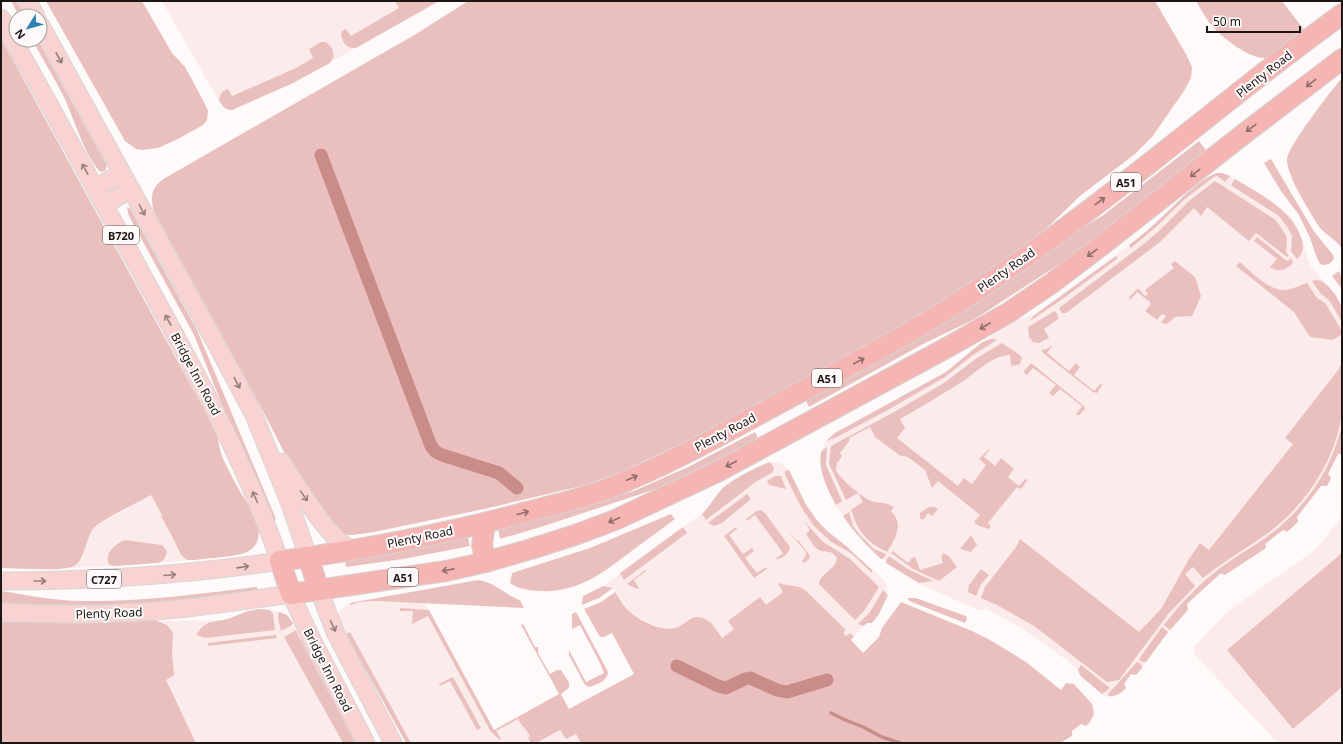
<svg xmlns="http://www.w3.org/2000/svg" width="1343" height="744" viewBox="0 0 1343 744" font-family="'Noto Sans',sans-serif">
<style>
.built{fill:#fbebea}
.green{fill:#eac0be}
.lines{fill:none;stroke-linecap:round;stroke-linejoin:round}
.stream{stroke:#ca8c89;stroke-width:3.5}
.canal{stroke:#ca8c89;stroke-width:13}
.major-casing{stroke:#d6d5d5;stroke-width:19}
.highway-casing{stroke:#d6d5d5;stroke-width:22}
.major{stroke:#f9d3d1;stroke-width:17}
.highway{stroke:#f5b5b2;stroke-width:20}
.oneway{stroke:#967e7c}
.oneway2{stroke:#936d6b}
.labels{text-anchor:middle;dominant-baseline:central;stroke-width:4;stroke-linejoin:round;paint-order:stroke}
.shield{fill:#fefafa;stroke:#605a5a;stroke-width:1}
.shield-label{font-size:11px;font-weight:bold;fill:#1c1615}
.street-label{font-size:12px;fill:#1c1615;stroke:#fefafa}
</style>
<rect width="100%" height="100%" fill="#fefafa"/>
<g class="built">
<path d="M162,1H439L304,77L232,110H227L223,107L219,101Z"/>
<path d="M1217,173L1227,174L1235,179L1280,208L1290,216L1300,233L1310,265L1317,274L1330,288L1342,308V454H1338L1328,474L1331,478L1327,486H1321L1297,517L1298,522L1287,532L1283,530L1265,544L1266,548L1225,575L1221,573L1194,597L1187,604L1188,610L1163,637L1143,667L1136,675L1131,674L1124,684L1126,688L1119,694L1109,697L1102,694L1081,676L1078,670L1068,661L1022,628L986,609L979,610L921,585L897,570L877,554L852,529L835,504L824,479L821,467V451L826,441L835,433L946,372L981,343L1018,319L1033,316L1143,235L1188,193L1209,177Z"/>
<path d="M772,462L780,463L789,470L806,505L821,525L881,577L887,585V597L879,614L874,621L866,624L848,642L705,652L669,629L660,628L634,616L627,609L613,588L603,586L704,512L724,487L763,465Z"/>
<path d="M151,495L187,559L191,560L116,566L67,568L73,567L89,530Z"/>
<path d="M1342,517V743H1278L1194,654V647L1225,614L1238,604L1287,570L1316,549Z"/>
<path d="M418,591L494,730L557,696L582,743H406L346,634L340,620L339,612L342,608L352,602Z"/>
<path d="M259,609L279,612L290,618L356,743H196L162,673L170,628L161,621L223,620L231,618L248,611Z"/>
</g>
<g class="green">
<path d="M11,1H16L25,16H19Z"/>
<path d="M46,1H142L172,53L185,67L204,102L208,111L207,120L203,125L176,140L158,148L142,150L136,149L125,141Z"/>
<path d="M395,1H439L356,48C347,49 343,43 341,35L342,31L346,29L351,36L399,8Z"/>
<path d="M468,1H1155L1186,54L1192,67L1191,78L1184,91L1152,137L1135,154L1080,196L1050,225L1033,240L970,283L875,341L702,434L621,472L586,485L484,509L374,532L353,535H346L335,527L288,460L263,411L154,212C150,197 151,187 165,178L416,34Z"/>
<path d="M1196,1H1282L1305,31C1296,38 1280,52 1270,57C1255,63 1225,40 1215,29C1207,21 1202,11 1196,1Z"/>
<path d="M1,38L217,433C219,444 220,453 225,463C230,473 235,483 241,493C251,509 272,539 247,552C236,557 209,558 195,560H187L181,555L173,538L161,516L162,515L151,495C141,501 97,522 93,529C86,538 84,562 74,566C62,572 17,568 1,568Z"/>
<path d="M32,40H38L45,53L104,160L107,166L105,171L101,172C86,160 73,116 64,97C54,78 43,59 32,40Z"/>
<path d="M321,42H326L332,48L334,56L330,63L291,84L232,110C225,110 223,106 219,101C220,94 222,91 228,89L232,96L296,68L313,58L309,49Z"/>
<path d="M1342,78V249C1337,240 1327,236 1320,228C1311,214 1286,175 1287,159C1288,147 1332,89 1342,78Z"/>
<path d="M1199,141L1210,155L1078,252L975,319L925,343L809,407L805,399L1063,239L1102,216Z"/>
<path d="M1271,159L1313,230L1333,255L1334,259L1329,264L1323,265L1320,264L1317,258L1310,238L1299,215L1281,191L1264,163Z"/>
<path d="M1217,173H1222L1230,176L1225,182L1217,176L1214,177L1186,198L1156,227L1131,248L1129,245C1141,236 1153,226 1164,215C1178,202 1199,179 1217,173Z"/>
<path d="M1235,179C1260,194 1290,208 1301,237C1304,246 1304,252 1297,259L1291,251L1292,236L1288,228L1279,216L1232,186L1231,185Z"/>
<path d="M1215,181L1276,220L1287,237L1286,252L1289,256L1287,257L1256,233L1249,241L1207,207L1201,216L1194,208L1160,242L1066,313H1062L1059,308L1145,243L1160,230L1190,200Z"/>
<path d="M127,207L130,208L197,330L276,519L272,521L239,447L194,335L130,218L128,213Z"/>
<path d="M1257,237L1287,261L1291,258L1293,263C1286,270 1279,273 1270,267L1277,259L1254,241Z"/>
<path d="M1116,256L1118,258L1064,298L1030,321L1033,316Z"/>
<path d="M1175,261L1195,277L1201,296L1192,316L1175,317L1167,324L1161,323L1166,316L1162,314L1157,320L1145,311L1151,304L1150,302L1137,292L1130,300L1129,297L1138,288L1145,296L1148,294L1145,290L1174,268L1171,264Z"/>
<path d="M1240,262C1252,272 1268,291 1286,290C1293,289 1300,285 1307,283L1317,298L1325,303L1342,331V334L1333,340L1310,337L1294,312L1236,266Z"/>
<path d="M1339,271L1342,279V289L1332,276Z"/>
<path d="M1317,280C1327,281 1340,299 1342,309C1343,313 1342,318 1342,322L1329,300L1321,294L1312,281Z"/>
<path d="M1055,311L1058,316V319L1044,329L1049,338L1039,343L1033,342L1029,337L1028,327Z"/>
<path d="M992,339L997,340L973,355L945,377L886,411L835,438L826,441L835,433L946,372L981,343L985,341Z"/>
<path d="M1002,343L1020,355L1022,358L1020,364L1014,366L1011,365L1010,355C991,355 973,376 957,385C938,397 919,408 900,419L905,428L897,438L958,486L964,478L972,484L986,465L979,459L989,449H990L984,457L995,466L1001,458L1014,469L1008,477L1019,486L1026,478L1027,481L1021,489L1017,487L988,523L991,526L989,529L979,526L974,522L980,515L938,481L932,488L925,470L908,457L899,455L875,437L870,427L849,438L850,440L840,453L842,456L837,463L836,470C839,478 861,496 869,500C878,504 885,501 894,507L891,511C904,524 896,538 887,552C875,547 862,536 857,525C854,520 853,514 851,510L863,502L858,493L846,500L829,464L831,446L894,412L944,383L977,358Z"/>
<path d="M1053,345L1047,353L1069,371L1076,363L1080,367L1074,375L1094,391L1101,383L1102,385L1097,393L1093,392L1042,352V350L1047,349Z"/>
<path d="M1342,362C1342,378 1343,395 1342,411C1337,458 1306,505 1268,533C1247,548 1224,561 1203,578L1193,567L1185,574L1195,586L1169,613L1119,680L1107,682L1034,626L997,605L981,598L985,587L1016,547L1020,539L1139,632L1161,609L1189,559L1200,543L1209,550L1293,444L1285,438L1339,369Z"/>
<path d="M1031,363L1084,406L1085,409L1079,415H1076L1082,406L1060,389L1053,396L1049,393L1056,385L1033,368L1027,375L1025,374L1024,371Z"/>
<path d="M1342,425V454H1338L1328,474L1331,478L1327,486H1321L1297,517L1298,522L1287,532L1283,530L1265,544L1266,548L1225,575L1221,573L1187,604L1188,610L1170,630L1164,625C1180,604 1198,585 1219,569C1236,556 1255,546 1272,533C1307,506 1332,468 1342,425Z"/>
<path d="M755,432L759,440L671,484L544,526L500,539L498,529L634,491L688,467Z"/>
<path d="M827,447L826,465L842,501L836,505C827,489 818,470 821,452Z"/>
<path d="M770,462L774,468L773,472L757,481L706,520L702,514C710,507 714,497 721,490C729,481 758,466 770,462Z"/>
<path d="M789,470L806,505L816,519L826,530L846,546L872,570V573L852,554L830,541L814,526L801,507L785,475V471Z"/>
<path d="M775,476H781L786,489L769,485L767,481Z"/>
<path d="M747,494L751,499L722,523L714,526L708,523Z"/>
<path d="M929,507H934L938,509L932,516L928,513L923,520L920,518V513Z"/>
<path d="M761,510L765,513L790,547C789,554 781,560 775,559L783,553L755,515L747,521L746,519L757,511Z"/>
<path d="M849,512L853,526L860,535L874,549L886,554L884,558L881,559C867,546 854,532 843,516Z"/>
<path d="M671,514L675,519C660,530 644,542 629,553C600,575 577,593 538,591C528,590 519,589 510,583L512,573L590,548Z"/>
<path d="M804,521L822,541L850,559L879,587L864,611L855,620L819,584C820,573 837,569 837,558C830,548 826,554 819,550C814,548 809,538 806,534L810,530Z"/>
<path d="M683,527L687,533L624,580L620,573Z"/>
<path d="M736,527L737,529L729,535L743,554L752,548L754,551L745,558L757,573L766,567L767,569L754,578L724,536Z"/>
<path d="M789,532L797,541L798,540L810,556L809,559L804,563L802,561L805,557L806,553C801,544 794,540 789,532Z"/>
<path d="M971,535L977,545L971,552L960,549Z"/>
<path d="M468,537L470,546L403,559L346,567L345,561L402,551Z"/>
<path d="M125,540L162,545L167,551C166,557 164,561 158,563L116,566L110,565C102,555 116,543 125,540Z"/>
<path d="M893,551L908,563L912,558L915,557L920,570L943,563L941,557L943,553C950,555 953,562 957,567L939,581L913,569L891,553Z"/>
<path d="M1342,553V687L1293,729L1227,650Z"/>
<path d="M889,556L908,569L933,581L919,583L886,563V560Z"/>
<path d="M981,569L989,575L981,584L976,596L968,592L969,585Z"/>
<path d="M645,570L646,571L634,580L639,588L637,589L627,584Z"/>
<path d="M478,580C495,582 505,595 520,600L524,608L376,601L359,602L351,605L350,603Z"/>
<path d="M779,583C788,587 797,584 805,590L846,630L843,633L846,636L850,633L854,636L851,640L863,653L879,637L882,628L901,602L972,631L990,640L1026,662L1061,690L1066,683L1074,684L1092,704L1094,714L1090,722L1086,726L1081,724L1072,731V736L1060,743H581L576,734L566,739L560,730L536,743H531L528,738L530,736L524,727H523L518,719L496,731L501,739L500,740L491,732L428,616L412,624L413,611H400V608L429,610L494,730L559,694L521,625L523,624L535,647H538V653L550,674L557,670H561L569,682V688L561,694L569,709L634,674L612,633L604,637H600L584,609L601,602L615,592C620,599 624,607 630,612C641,622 664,633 678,627C687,623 692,614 703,618C712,621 717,631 722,638L734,629L728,621L760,597L766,605L783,592L778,584Z"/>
<path d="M603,586L613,588L599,598L582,605L583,596Z"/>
<path d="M257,587L258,592C173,605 87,608 1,606V591C28,595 55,601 83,601C141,602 200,594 257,587Z"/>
<path d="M883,590L888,595L887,597L879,614L872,623H867L863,626L858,624L870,612Z"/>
<path d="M908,598H916L960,614L966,616L967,619L965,623L914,603L908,600Z"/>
<path d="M259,609L270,610L273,614L275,630L205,638L196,635L202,627L208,623L228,619L248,611Z"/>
<path d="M279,612L287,615L293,623L292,625L281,631L278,618Z"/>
<path d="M576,612L608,672C608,681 596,685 589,687L585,685L569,655V650L586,682L604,673L600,663L580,625L572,629V614Z"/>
<path d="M155,620L167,625L173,633L172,653L174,675L166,680L196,743H1V622L79,623Z"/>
<path d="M1162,627L1168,632L1146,662H1142L1139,659Z"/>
<path d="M296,630L298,635L356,743H343L284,637Z"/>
<path d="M350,632L411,743H406L346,634Z"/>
<path d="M276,635L277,638L208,646V643Z"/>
<path d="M1137,662L1141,664L1142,668L1136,675L1131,674L1124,684L1126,688C1121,693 1116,697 1108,696L1109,693Z"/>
<path d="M1081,665L1110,688L1102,694L1083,678L1080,675L1078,670Z"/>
<path d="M453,677L481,728L477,730L450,681L440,686L439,684Z"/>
</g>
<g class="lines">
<path class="stream" d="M831,713L843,719L863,727L882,737L900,743"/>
<g class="canal">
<path d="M321,155L431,446L436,452L442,455L499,473L517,488"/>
<path d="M677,666L718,686L726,688L745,679L750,678L777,690L787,692L827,680"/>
</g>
<g class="major-casing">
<g id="major">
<path d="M27,1L36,16"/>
<path d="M1,18C51,107 100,197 149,287C198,376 246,465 280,561C187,575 95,581 1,581"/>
<path d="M40,24L220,351L254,415L290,504L308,557"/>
<path d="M95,188L122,173"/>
<path d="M104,205L131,189"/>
<path d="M282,462C295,483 326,535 347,547C351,549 355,549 359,549"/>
<path d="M319,590L335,632L393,743"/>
<path d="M1,612C53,615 104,615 156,611C201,608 246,600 291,594L310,636L366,743"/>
</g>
</g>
<g class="highway-casing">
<g id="highway">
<path d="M1342,14C1319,31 1296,48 1274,65C1179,139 1087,216 988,283C920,329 848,367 776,405C721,435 666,466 607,489C578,500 548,506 519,514C440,535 361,550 280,561L291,594L446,571L486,562L531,549L575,535L615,520L719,471L948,347L1008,313L1052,283L1102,245L1245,133L1342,59"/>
<path d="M485,523L482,545L486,562"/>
<path d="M308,557L319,590"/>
</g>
</g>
<use href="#major" class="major"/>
<use href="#highway" class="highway"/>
</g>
<defs><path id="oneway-shaft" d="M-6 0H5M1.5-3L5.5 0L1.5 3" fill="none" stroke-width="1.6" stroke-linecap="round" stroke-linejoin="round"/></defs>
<g class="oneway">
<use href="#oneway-shaft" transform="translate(59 58) rotate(61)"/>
<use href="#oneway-shaft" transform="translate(85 169) rotate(-119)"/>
<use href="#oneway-shaft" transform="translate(142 210) rotate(62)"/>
<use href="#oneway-shaft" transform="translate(168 320) rotate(-119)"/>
<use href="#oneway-shaft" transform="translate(237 383) rotate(62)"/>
<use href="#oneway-shaft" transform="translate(304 496) rotate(55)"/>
<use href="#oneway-shaft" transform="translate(255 497) rotate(-114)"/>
<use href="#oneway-shaft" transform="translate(243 567) rotate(-8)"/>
<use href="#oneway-shaft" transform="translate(170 575) rotate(-5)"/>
<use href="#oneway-shaft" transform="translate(40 581)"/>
<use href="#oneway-shaft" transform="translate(333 626) rotate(65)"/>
</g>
<g class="oneway2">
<use href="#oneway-shaft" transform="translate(1311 83) rotate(142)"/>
<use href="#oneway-shaft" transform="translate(1251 128) rotate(144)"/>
<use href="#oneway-shaft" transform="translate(1195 173) rotate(142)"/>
<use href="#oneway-shaft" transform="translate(1100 201) rotate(-37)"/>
<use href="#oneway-shaft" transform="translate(1092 253) rotate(143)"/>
<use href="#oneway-shaft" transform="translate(985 326) rotate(150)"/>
<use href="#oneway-shaft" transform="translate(859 361) rotate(-28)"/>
<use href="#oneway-shaft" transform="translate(731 464) rotate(153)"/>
<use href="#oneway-shaft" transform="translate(632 478) rotate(-23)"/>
<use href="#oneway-shaft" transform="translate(523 513) rotate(-15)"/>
<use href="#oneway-shaft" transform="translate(614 520) rotate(157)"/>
<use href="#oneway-shaft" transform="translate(448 570) rotate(169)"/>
</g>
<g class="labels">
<g class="shield">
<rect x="1111" y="173" width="30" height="18" rx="3"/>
<rect x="103" y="226" width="36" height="18" rx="3"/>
<rect x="812" y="369" width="30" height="18" rx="3"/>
<rect x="388" y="568" width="30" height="18" rx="3"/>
<rect x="87" y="570" width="34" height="18" rx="3"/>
</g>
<g class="shield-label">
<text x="1126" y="182">A51</text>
<text x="121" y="235">B720</text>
<text x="827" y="378">A51</text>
<text x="403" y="577">A51</text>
<text x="104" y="579">C727</text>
</g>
<g class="street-label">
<text transform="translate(1264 74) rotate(-38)">Plenty Road</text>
<text transform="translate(1006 270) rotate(-35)">Plenty Road</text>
<text transform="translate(196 374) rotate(62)">Bridge Inn Road</text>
<text transform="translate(725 432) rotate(-28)">Plenty Road</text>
<text transform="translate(420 537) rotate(-12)">Plenty Road</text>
<text transform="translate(109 613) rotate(-2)">Plenty Road</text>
<text transform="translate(328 670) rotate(63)">Bridge Inn Road</text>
</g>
</g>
<rect width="1343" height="744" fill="none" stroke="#1c1615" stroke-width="4"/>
<g transform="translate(28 28) rotate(233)"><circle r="19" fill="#fefafa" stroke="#a49f9e"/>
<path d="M0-3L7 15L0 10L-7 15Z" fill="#2f83b3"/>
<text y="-6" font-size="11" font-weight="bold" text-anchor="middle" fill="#1c1615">N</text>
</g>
<path d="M1207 26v6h93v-6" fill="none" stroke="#1c1615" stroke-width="2"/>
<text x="1213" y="26" font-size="12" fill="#1c1615" stroke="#fefafa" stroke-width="3" paint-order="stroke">50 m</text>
</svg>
